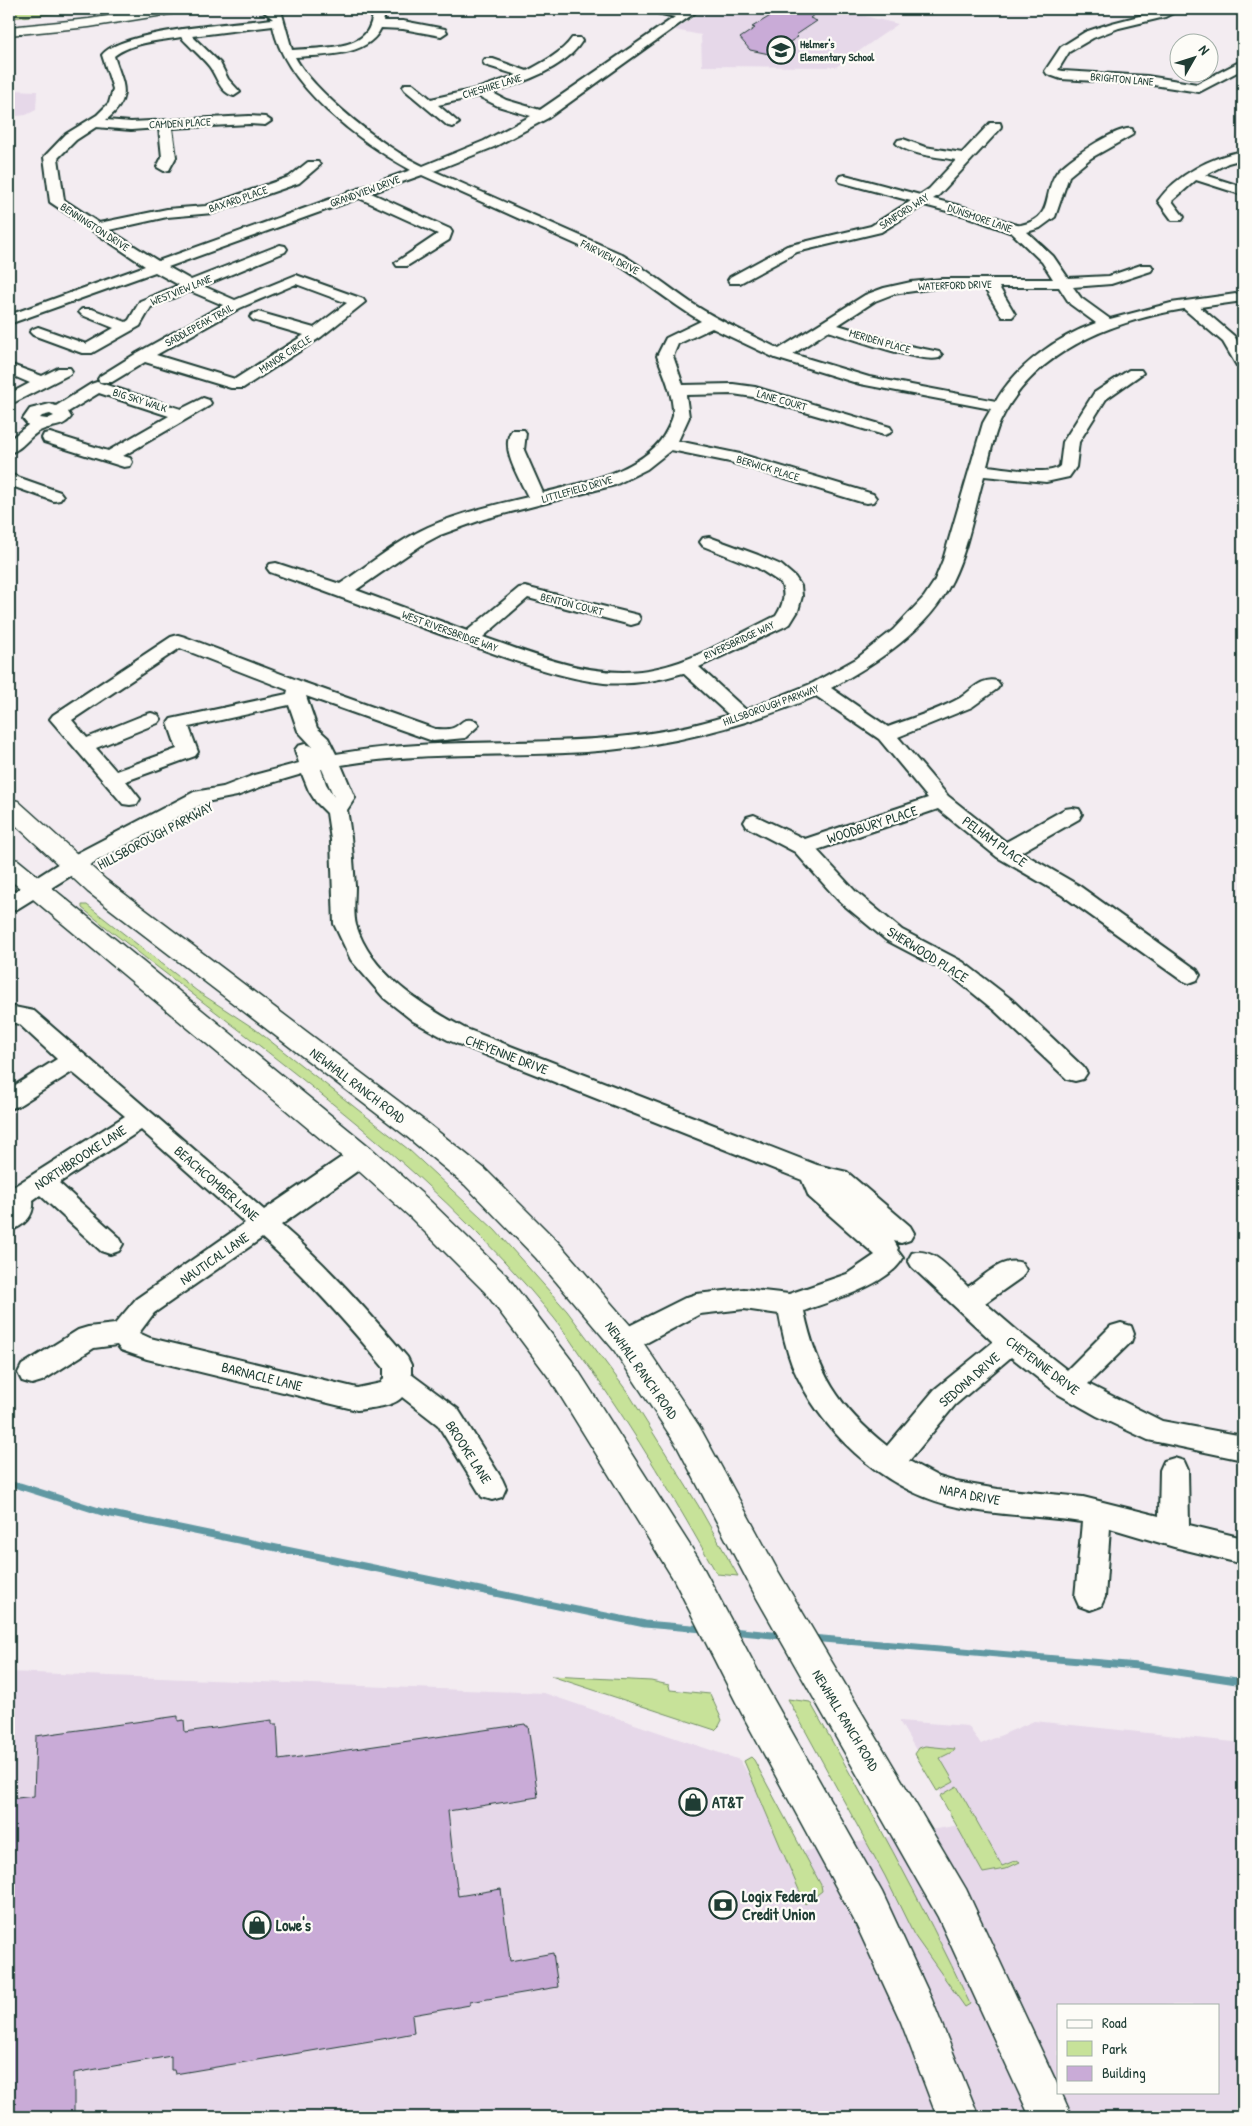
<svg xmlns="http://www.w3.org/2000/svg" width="1252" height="2126" viewBox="0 0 1252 2126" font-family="'Patrick Hand',sans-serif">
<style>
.built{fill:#e6d8e9;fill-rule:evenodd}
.green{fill:#c7e299;stroke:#739066}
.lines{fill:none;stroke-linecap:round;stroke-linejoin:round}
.stream-far1{stroke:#6098a2;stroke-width:5.5}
.stream{stroke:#6098a2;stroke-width:7}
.building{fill:#c9abd7;stroke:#1f3d34}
.minor-casing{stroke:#1f3d34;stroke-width:4}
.major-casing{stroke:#1f3d34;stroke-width:3}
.minor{fill:#fdfcf7;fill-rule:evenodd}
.major{fill:#fdfcf7;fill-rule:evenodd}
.labels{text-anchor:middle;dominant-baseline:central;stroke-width:4.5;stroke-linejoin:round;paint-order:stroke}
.far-poi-label{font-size:11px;font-weight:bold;fill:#1f3d34;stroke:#fdfcf7;text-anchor:start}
.far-street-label{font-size:11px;fill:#1f3d34;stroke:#fdfcf7}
.street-label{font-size:14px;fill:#1f3d34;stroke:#fdfcf7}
.near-poi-label{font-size:16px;font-weight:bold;fill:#1f3d34;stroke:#fdfcf7;text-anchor:start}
</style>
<rect width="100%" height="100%" fill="#f3ecf1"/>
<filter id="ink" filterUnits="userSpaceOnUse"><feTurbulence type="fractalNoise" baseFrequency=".02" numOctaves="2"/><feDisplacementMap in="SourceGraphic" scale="10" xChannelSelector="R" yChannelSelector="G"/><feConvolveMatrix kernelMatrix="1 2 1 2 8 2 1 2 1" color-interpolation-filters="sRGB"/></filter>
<g filter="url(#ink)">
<g class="built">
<path d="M706,9H835L898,24L836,67L702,66L701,35L675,30Z"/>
<path d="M9,88L12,90L37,91L36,110L26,115L9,117Z"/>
<path d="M9,1672L544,1693L740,1760L794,1853L960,1825L899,1721L968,1726L981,1744L1034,1721L1243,1743V2117H9ZM1058,2005H1218V2092H1058Z"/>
</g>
<g class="green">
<path d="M9,9H108L9,18Z"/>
<path d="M82,905H87L197,991L255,1029L408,1149L495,1230L567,1311L629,1394L698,1505L738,1576L717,1574C677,1503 636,1433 589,1367C577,1351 566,1333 554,1318C421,1155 244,1038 82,908Z"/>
<path d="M551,1676L651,1681L669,1685L670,1690L710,1694L722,1720L719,1726L715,1730Z"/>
<path d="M788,1699L810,1702C866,1802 922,1901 970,2004L965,2007L914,1935L885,1876Z"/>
<path d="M925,1746L955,1749L954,1751L940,1758L954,1782L937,1791L915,1754L919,1748Z"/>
<path d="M751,1757L754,1760L821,1885L822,1891L805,1904L744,1761Z"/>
<path d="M957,1786L1002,1866L1017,1860L1020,1862L1005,1869L983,1873L940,1796Z"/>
</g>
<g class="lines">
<path class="stream-far1" d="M9,1483L24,1488"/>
<g class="stream">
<path d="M20,1486L102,1512L645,1624L703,1629"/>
<path d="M731,1631L783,1636"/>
<path d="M811,1638L1138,1666L1243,1682"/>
</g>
</g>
<g class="building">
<path d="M782,9L815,14L810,18L817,21L796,35L798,37L785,45H788L774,55L750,50L740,38L755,28L752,27Z"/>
<path d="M178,1716V1721L184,1720L185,1732L272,1720V1724H277L279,1760L525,1724L526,1726H528L538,1797L448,1811L452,1848L458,1896L501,1889L510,1961L553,1953L558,1987L470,2002V2005L412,2015L414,2033L388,2038L175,2074L174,2070H171V2056L74,2073V2117H9V1799L34,1796L36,1736Z"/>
</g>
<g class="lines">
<g class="minor-casing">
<g id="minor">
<path d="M261,9H275L282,14L292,50C312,48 351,50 365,34C371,28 372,17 375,9H387L383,21H403L445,29L447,32L441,36L403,29L381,28C368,57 322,55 295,57C314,93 386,149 423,166L484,141L531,116L498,106L478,96L438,105L459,123L453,127L448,126L405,90L403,87L405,84H413L431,99L480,88L517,75L485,65L483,62L485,59H493L527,71C542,63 562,53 572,38H580L582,41C566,68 520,84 491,92L506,100L540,110L675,17L648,11L646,9H669L683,11L687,9H700L548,118L494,147L434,171L619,253C645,268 668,287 693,304C720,322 750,334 779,349L865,295L884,288L911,282L942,279H1053L1042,262L1012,233L966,216L924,205L881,232L797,252L740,283H730L728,280L730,277L787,246L871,226L911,201L840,182L838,179L840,176L845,175L920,195L929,189L956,160C941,157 907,155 896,143L898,140L903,139L925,147L962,153L990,123H1000L1001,126L1000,129L939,195L933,199C957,205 980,211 1003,220C1008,222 1015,226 1021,225C1055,218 1042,193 1057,172C1067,160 1117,126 1132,129L1133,132L1132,135L1091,158L1069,176L1055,217L1040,228L1027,232L1053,256L1068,278L1109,276L1141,265H1151L1153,268L1151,271L1111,284L1073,287L1081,298L1110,319L1171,303L1243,293V301L1200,307L1234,336L1243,350V368L1237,366L1223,342L1184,309C1112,321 1033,351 1000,422C994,435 991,452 987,466C1002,467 1050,477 1060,466L1063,442L1094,393L1129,370H1141L1143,373L1106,399L1079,442L1076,467L1069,477L1046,482L984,476C974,510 968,549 952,581C929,630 876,663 831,688L888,727C909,719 941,709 960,698C972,690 982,677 997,681L1000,685L997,689L972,707L898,737L948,796L1006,842L1065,809L1072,808L1079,809L1082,814L1079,819L1021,852L1078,885L1197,970L1200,975L1197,980L1189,983L1181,980L1062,895L997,857L938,809L817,850L855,891L902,930L963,962L1011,999L1083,1067L1087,1073L1083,1079L1075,1081L1067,1079L995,1011L947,972L886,940L839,901L795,852L747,827L744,822L747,817L754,815L805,839L928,798L879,739L816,696C743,727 666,747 586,752C505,757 422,751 341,765L355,798L347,810C352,836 353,860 355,886C355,898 353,913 356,925C371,974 422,1005 464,1028L817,1165L847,1172L910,1226L914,1233L910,1240L901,1243L894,1241L898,1248L897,1250L903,1258C889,1285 832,1300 804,1311C817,1372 838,1407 887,1446L935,1389L993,1342L912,1267L908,1260L912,1253C934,1246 953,1273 968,1287C984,1276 1003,1256 1022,1263L1026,1270L1022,1277L985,1303L1021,1334L1067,1370L1111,1326L1121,1323L1131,1326L1134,1334L1131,1342L1088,1384L1162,1421L1243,1436V1460L1148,1440L1097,1416L1058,1394L1011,1357L955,1405L909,1461L939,1477L956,1482L998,1489L1083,1497L1159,1516L1160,1470L1164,1461L1174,1458L1184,1461L1188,1470L1189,1525L1243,1538V1564L1174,1547L1110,1528L1105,1597L1101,1606L1090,1610L1079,1606L1075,1597L1082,1522C1038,1515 993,1516 949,1505C880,1487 820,1431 792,1365C786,1349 782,1331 779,1314L744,1309L700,1314L635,1349L625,1352L615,1349L612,1341L615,1333L687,1297L696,1294L744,1289L789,1294L847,1274L875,1255L809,1197L802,1180L448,1040L413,1021L384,998L351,960L334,924L331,840L327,813L316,802L309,791L302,774L268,784L237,796L206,802L80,870L17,909L9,911V895L64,860L194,792L223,787L254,775L299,763L295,750L298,746L305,744L313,747L298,731L289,705L189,727L198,752L195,756L126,781L140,799L137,804L130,805L123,804L50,719L53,715L171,637L178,635L185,637L305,683L435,729C440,729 448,730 453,728C463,724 461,717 476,721L479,725L465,738L433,741L306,696L317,728L328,738L336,754C466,731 601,757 729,715L683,673C657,681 631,685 604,683C561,678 517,662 476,647C408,623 339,596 270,572L267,568L270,564L276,563L340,584C369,565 397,541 428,527C460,513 494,505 528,497C520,479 499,448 512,430H524L526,433L524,450L543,493C584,482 647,471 667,430C669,426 672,420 673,416C674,396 664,374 657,356L666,338L701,321C669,302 641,278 609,259L422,175L371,193L450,229L452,232L449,240L407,266H397L395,263L438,234L359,198L168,267L191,280L280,245L285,246L287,249L285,252L203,286L235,300L296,275L363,299L365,302L321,337L243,388H231L145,362L112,382H100L98,379L100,376L137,353L223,305L190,291L151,307L140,326L92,353H82L33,335L30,332L33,329L38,327L86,344L114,328L82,315L79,312L82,309H92L126,322L129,320L140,301L179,285L155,272L9,324V315L145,266L50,202L44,157L66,134L97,115L109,103L113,89L102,55C121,30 239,23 273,19ZM273,26C284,86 360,142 411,170L158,261L109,230L167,217L213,213L299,183L320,165L318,162H308L289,177L206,206L167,209L99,223L64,200L58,158L76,140L96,127L131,130L159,128L162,157L157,167L164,171L169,170L176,157L172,128L249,124L265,125L271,121L265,117L249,116L131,122L106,120C134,97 123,85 114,56C132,42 159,41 181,37C190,47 201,56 209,66C217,76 219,92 234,96L240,92L228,79L220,63L192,36ZM296,284L347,303L314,328L258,312L253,314L250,317L253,320L304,335L235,379L156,355L240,308ZM942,287H984L1002,317H1012L1015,314L999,287H1059L1070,304L1096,323C1057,337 1017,365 996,401L869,377L793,354L828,331C851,338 919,363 939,358L942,355L939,352L905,345L838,325L875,301L893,294ZM712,328L775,358L860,384L991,409L983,423L943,560L934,582L924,597L893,630L856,659L813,683L746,710L699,667L790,624L798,611L802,596L801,586L795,577L781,565L758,555L709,537L703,538L700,542L703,546L758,568L781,583C786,595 783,605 776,616C738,634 699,659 658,668C599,682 538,656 483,637L528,598L631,625L638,623L640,619L638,615L525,587L519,588L467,631L356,590L423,544L440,535L484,519L615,485L647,469L671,450L730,462L861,502L867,503L873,502L876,498L873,494L740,454L678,441L689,417L686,395L733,394L753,397L884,435L890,433L892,430L890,427L755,387L733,384L683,385L673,356L678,344ZM180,648L288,690L287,694L171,719L168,723L177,749L116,771L96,748L158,723L161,719L158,715L151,713L144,715L87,738L72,720ZM321,769H322L334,797L326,784Z"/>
<path d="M1166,9H1181L1165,17L1119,28L1093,38L1069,52L1058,70L1063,71L1147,76L1197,84L1243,60V69L1199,92L1147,84L1061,79L1047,74L1045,71L1061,47L1085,32L1112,23Z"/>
<path d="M1243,151V159L1228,163L1205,175L1243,187V195L1196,180L1172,201L1184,217L1182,220H1172L1158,201C1177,174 1212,157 1243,151Z"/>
<path d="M9,364L42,376L58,368H70L72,371L70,374L9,405V394L30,383L9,374Z"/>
<path d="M97,382L181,409L203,398L209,400L211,403L209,406L123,456L130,458L132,462L130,466L124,467L44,442L42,438L44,434L50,433L108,451L169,416L99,393L68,412L71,417C63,428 53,425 42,430C29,435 23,450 9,453V440L28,425L23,419L30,409L50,404L56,406L91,384ZM50,414L54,416L47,419L40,418L42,416Z"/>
<path d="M9,474L60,492L63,496L60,500L54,501L9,485Z"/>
<path d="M9,1006L34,1011L264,1210L352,1150L361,1147L370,1150L373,1156L370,1162L281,1225C327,1265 367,1310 407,1357L411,1365V1374L458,1409L502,1479L506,1488L502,1497L492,1500L482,1497L438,1425L402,1397C394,1407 369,1408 357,1410L147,1359L121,1350L117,1345L94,1348L42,1381L32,1384L22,1381L18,1373L22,1365L78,1330L88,1327L115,1324L136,1299L245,1223L141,1130L59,1183L119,1237L123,1244L119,1251L110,1254L101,1251L40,1195L33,1200C35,1216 23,1227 9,1231L10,1189L125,1116L72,1072L18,1106L9,1109V1089L57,1059L19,1024L9,1022ZM262,1238C307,1278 346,1322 384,1368V1378L381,1383L357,1388L150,1338L139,1333L154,1313Z"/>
</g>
</g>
<g class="major-casing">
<g id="major">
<path d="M153,9H183L176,13L89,27L9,35V27L89,19Z"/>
<path d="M9,799L18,801L106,880L426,1122L485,1169L558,1242L636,1332L699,1426L778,1571L966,1889L1058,2086V2092H1061L1072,2117H1030L938,1917L754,1593L677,1446L614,1350L536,1258L465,1185L406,1136L88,892L9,819Z"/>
<path d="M9,858L18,860L371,1148L429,1200L507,1276L572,1361L698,1558L767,1688L882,1892L932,2000L979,2117H937L901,2022L854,1920L741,1712L674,1580L550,1379L485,1292L409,1216L351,1164L9,879Z"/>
</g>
</g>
<use href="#minor" class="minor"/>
<use href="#major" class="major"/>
</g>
</g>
<defs>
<g id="school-ring" transform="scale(1.4375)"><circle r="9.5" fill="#fdfcf7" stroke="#1f3d34" stroke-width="1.5"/><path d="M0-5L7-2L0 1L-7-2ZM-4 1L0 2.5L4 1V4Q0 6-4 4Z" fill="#1f3d34"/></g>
<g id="shop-ring" transform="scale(1.4375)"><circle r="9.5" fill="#fdfcf7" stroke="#1f3d34" stroke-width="1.5"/><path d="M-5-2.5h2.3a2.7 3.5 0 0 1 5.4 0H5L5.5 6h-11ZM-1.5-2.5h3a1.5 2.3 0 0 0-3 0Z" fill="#1f3d34"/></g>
<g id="bank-ring" transform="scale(1.4375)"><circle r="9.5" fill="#fdfcf7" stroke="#1f3d34" stroke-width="1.5"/><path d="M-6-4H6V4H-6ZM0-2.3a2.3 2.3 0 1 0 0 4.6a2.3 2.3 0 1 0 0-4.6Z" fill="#1f3d34"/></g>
</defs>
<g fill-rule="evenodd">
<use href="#school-ring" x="781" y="50"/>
<use href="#shop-ring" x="693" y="1802"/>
<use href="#bank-ring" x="723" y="1905"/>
<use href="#shop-ring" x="257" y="1925"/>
</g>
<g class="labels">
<g class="far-poi-label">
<text x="800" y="44">Helmer's<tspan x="800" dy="13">Elementary School</tspan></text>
</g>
<g class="far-street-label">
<text transform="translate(1122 79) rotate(5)">BRIGHTON LANE</text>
<text transform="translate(492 86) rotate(-17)">CHESHIRE LANE</text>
<text transform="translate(180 123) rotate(-3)">CAMDEN PLACE</text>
<text transform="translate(365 191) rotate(-20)">GRANDVIEW DRIVE</text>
<text transform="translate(238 199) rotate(-19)">BAXARD PLACE</text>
<text transform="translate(904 211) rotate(-33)">SANFORD WAY</text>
<text transform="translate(980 218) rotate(19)">DUNSMORE LANE</text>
<text transform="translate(95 227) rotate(33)">BENNINGTON DRIVE</text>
<text transform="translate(610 257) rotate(27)">FAIRVIEW DRIVE</text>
<text transform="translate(955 285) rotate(-2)">WATERFORD DRIVE</text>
<text transform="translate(181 290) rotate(-22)">WESTVIEW LANE</text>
<text transform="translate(199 325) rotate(-29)">SADDLEPEAK TRAIL</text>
<text transform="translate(880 341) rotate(16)">MERIDEN PLACE</text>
<text transform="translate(285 354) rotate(-33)">MANOR CIRCLE</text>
<text transform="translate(140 400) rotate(18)">BIG SKY WALK</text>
<text transform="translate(782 400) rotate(16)">LANE COURT</text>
<text transform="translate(768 468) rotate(17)">BERWICK PLACE</text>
<text transform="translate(577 489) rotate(-16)">LITTLEFIELD DRIVE</text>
<text transform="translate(572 604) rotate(14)">BENTON COURT</text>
<text transform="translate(450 631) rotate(20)">WEST RIVERSBRIDGE WAY</text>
<text transform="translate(739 640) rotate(-25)">RIVERSBRIDGE WAY</text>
<text transform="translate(771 705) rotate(-20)">HILLSBOROUGH PARKWAY</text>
</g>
<g class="street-label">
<text transform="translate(872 824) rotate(-18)">WOODBURY PLACE</text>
<text transform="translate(155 835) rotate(-28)">HILLSBOROUGH PARKWAY</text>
<text transform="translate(995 841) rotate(36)">PELHAM PLACE</text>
<text transform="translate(928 954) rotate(32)">SHERWOOD PLACE</text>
<text transform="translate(507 1054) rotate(21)">CHEYENNE DRIVE</text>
<text transform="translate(358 1085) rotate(37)">NEWHALL RANCH ROAD</text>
<text transform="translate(80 1157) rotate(-33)">NORTHBROOKE LANE</text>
<text transform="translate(217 1183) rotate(41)">BEACHCOMBER LANE</text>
<text transform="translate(214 1258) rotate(-35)">NAUTICAL LANE</text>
<text transform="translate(1043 1365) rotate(37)">CHEYENNE DRIVE</text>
<text transform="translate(642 1370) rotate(55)">NEWHALL RANCH ROAD</text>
<text transform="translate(262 1376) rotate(14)">BARNACLE LANE</text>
<text transform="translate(969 1379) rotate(-41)">SEDONA DRIVE</text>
<text transform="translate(469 1452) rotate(57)">BROOKE LANE</text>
<text transform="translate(970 1494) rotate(11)">NAPA DRIVE</text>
<text transform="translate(846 1720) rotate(59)">NEWHALL RANCH ROAD</text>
</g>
<g class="near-poi-label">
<text x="712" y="1802">AT&amp;T</text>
<text x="742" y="1896">Logix Federal<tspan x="742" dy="18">Credit Union</tspan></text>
<text x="276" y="1925">Lowe's</text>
</g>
</g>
<rect width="1252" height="2126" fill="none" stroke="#fdfcf7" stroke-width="30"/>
<rect x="15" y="15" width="1222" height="2096" fill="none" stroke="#1f3d34" stroke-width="2" filter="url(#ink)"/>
<rect x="1057" y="2004" width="162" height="90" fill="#fdfcf7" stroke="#a4b0a9"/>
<rect x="1067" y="2020" width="25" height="8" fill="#fdfcf7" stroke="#a4b0a9"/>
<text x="1102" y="2028" font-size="15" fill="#1f3d34">Road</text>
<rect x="1067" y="2041" width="25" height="15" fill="#c7e299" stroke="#a4b0a9"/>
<text x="1102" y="2054" font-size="15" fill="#1f3d34">Park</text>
<rect x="1067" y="2066" width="25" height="15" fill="#c9abd7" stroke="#a4b0a9"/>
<text x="1102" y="2078" font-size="15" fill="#1f3d34">Building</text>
<g transform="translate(1194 58) rotate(51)"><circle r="24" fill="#fdfcf7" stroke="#a4b0a9"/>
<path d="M0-4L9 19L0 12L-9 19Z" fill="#1f3d34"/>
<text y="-8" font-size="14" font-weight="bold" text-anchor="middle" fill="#1f3d34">N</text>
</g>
</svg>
